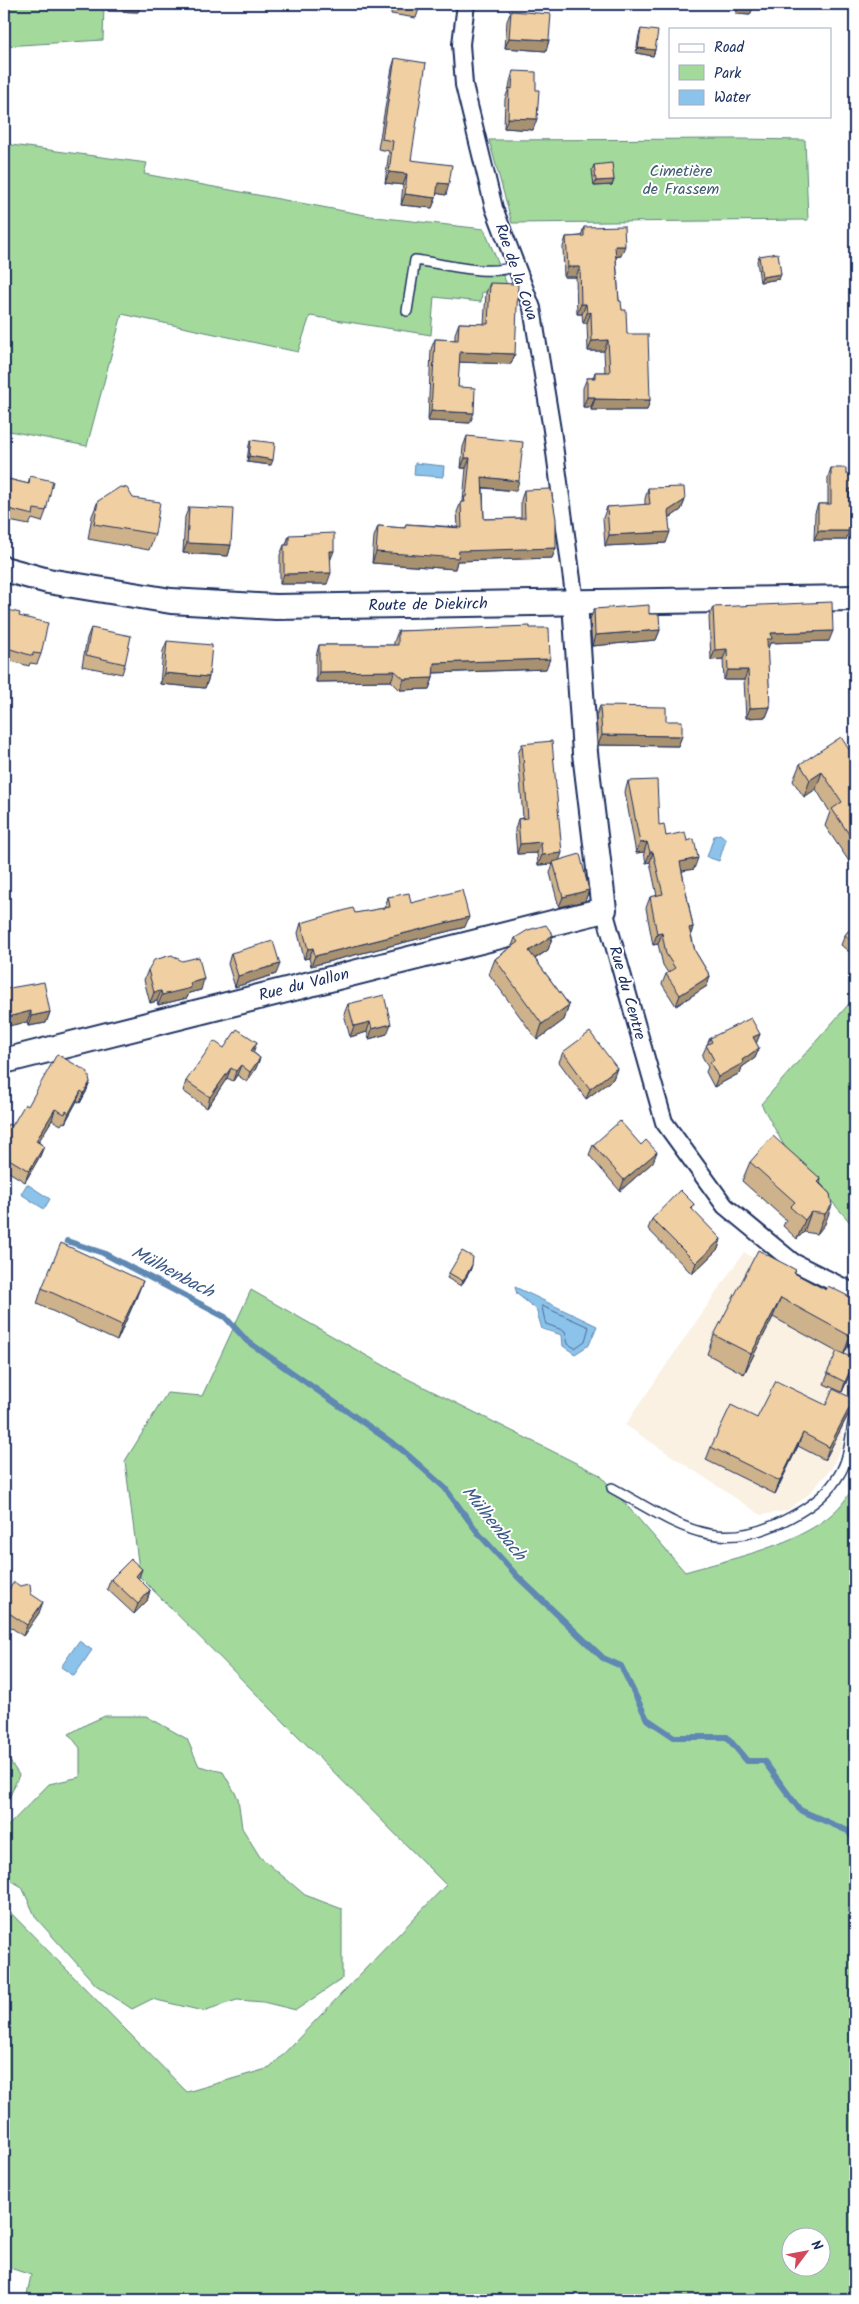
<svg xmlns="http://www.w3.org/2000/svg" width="859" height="2304" viewBox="0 0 859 2304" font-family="Kalam,sans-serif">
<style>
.built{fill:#faf1e3}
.green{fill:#a4d99c;stroke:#60847d;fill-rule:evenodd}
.water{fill:#8cc3ea;stroke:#5f88b2}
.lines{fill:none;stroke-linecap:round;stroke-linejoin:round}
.shore{stroke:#486a96;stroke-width:1}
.stream{stroke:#5f88b2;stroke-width:6}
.lane-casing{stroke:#1b2f5e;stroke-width:12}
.street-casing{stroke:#1b2f5e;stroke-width:20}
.secondary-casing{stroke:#1b2f5e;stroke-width:28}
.lane{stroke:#fff;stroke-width:9}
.street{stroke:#fff;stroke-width:16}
.secondary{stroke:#fff;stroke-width:24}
.wall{fill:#ceb28b;stroke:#1b2f5e}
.shaded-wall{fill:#a89171;stroke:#1b2f5e}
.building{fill:#f0cfa2;stroke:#1b2f5e}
.labels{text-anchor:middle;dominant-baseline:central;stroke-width:4;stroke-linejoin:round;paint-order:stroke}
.park-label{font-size:16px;fill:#3d5a6e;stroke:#fff}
.street-label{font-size:16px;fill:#1b2f5e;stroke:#fff}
.water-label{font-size:18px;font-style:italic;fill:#3d5b88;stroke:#fff}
</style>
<rect width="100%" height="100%" fill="#fff"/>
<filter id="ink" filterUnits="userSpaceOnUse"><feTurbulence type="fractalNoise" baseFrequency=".02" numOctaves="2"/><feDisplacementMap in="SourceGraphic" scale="10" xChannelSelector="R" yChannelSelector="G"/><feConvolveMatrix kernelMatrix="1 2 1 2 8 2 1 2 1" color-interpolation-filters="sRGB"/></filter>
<g filter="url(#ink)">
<path class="built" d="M744,1252L855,1323V1396L842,1432V1446L831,1469L807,1496L786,1511L761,1515L625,1425Z"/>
<g class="green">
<path d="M4,4H104L103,40L4,46Z"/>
<path d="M738,139L805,140L808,220L512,223L489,140Z"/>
<path d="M4,144L147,163L144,174L376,217L484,229L511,294L482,292L481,302L434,297L431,335L310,316L298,352L122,314L87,446L4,430Z"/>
<path d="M855,997V1228L786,1149L761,1104Z"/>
<path d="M251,1290L406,1378L600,1475L685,1572C736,1557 840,1538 855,1479V2300H26L31,2275L4,2266V1906L187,2092L270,2068L446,1885L140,1577L125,1461L167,1393L202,1396ZM792,2236H822V2266H792Z"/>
<path d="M105,1716H146L187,1739L199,1766L223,1772L238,1798L242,1828L260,1857L305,1895L342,1909V1979L296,2010L263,2002L237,2000L203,2011L152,1999L132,2009L96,1985L36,1918L22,1887L4,1876V1830L49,1784L80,1777V1748L69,1734L87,1724Z"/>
<path d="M4,1752L19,1775L4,1810Z"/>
</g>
<g class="water">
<path d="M415,463L444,466L443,477L414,475Z"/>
<path d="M720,834L726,839L719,861L707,857L714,836Z"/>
<path d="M27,1184L50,1199L44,1209L21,1194Z"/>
<path d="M515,1287L597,1326L589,1345L575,1354L563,1346L562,1335L542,1329L536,1309L517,1294Z"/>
<path d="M79,1641L92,1650L74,1676L61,1667Z"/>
</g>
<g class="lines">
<path class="shore" d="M542,1306L589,1327L585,1341L575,1348L568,1344L565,1331L546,1324Z"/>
<path class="stream" d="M67,1241L103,1253L225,1317L247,1341L401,1449L445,1488L479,1534L518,1577L603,1658L621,1666L647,1719L674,1737H727L747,1761H764L800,1810L848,1831L855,1841"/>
<g class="lane-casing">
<g id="lane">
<path d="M407,311L415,260C445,264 488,277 516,266"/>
<path d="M612,1488C678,1524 716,1558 791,1517C810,1507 828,1494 839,1475C851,1456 850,1434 855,1413"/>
</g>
</g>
<g class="street-casing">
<g id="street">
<path d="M466,4L461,44L464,85L494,208L532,308L552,430L575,602"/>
<path d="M604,910L664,1122L725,1206L793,1262L855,1293"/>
</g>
</g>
<g class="secondary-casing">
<g id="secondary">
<path d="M4,569L48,581L171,601L276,607L855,598"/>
<path d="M4,1061L604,910L585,753L575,602"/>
</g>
</g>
<use href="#lane" class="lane"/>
<use href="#street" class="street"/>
<use href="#secondary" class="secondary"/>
</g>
<g class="wall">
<path d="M108,4H141L138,12L108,11Z"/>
<path d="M392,4H424L423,6H420L416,18L391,14Z"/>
<path d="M737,4H754L750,15L736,14Z"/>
<path d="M511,11L549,40L546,51L505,48L507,21Z"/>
<path d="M641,29L655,50L653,56L636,53L639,35Z"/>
<path d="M395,58L411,160L446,195L437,193L436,198L432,208L401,205L403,185L385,183L389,151L378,149L392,68Z"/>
<path d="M513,71L533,130L504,128L505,99L509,88L510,82Z"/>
<path d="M594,165L614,180L612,185L594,186L592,170Z"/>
<path d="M584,227L621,256L616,257L619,301L622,310L627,334L650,400L647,410H591V407H583V388L587,378H593L595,372H605L604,351H588L587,323H583L582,314H577L576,277H564L563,247L566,237L581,236Z"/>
<path d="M759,256L781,274L779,279L760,282L757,261Z"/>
<path d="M490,283L515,354L511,364L459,362L458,387L470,423L428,421L431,349L435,339L455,340V334L459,323L484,324L486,293Z"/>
<path d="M467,436L516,491L483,488L484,519L521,518V500L524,490L556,548L552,558L457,561L455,569L372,563L374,537L378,526L404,528L406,524L458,527L457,512L461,502H463V501L466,468H461L463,447Z"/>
<path d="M251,440L271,465L247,462L249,445Z"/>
<path d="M831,468L846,474H855V498H849V531L846,540H814L815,513L818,504H828V477Z"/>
<path d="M30,476L46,511L42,522L32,519L29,525L4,520V478L28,484Z"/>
<path d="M648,488L685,500L681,510L669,518L666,543L605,546L603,518L607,507L645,505V499Z"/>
<path d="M98,501L155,534L149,550L88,539L92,516Z"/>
<path d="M189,507L231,545L228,556L183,553L185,517Z"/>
<path d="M289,535L327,584H280V555L284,545H286Z"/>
<path d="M713,607L829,641L770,643L767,649L770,707L766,717L746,718L744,680H724L723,659L711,660L709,617Z"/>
<path d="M4,609L41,654L37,664L30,663L29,666L4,659Z"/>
<path d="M594,609L649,614L660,630L656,640L592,646L590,619Z"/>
<path d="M91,628L125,664L122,674L82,666L87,638Z"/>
<path d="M530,628L546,669L433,673V678L429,689L400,690L391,681L316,682V656L319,645H394V642L398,631Z"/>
<path d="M167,641L209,677L205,688L160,684L163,651Z"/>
<path d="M600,706L666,721L682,736L678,746L598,745L596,716Z"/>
<path d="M522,744L559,860L589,890L585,901L559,907L550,873L553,864L538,865L537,853L517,854L515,829L518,819L523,818L518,754Z"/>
<path d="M855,759V870L825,826L830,812L816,789L804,797L793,781L800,764Z"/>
<path d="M628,781L666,836L687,841L694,869L682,871L693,927L691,934L695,951L710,976L707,986L676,1006L662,984L666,974L668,973L663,965L658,944L653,945L646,908L650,897L657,896L650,862L646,863L644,852L636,853L625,792Z"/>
<path d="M388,897L411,903L465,927L311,966L309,958L304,959L298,933L301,923L385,908Z"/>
<path d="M855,923V957L841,945L845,935Z"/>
<path d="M553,935L548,950L535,959L569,1005L564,1020L537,1040L489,974L495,959L512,946L515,938Z"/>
<path d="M231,953L276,974L235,987L228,964Z"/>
<path d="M148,970L201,990L189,993L187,998L158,1005L157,1001L150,1003L144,980Z"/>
<path d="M4,989L50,1012L46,1023L28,1026L27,1022Z"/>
<path d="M348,1004L387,1034L369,1039L367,1032L350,1037L344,1014Z"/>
<path d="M760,1034L756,1043L759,1048L755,1058L742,1067L740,1073L714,1087L706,1072L708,1067L702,1056L710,1038Z"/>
<path d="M224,1048L253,1052L260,1058L256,1068L247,1082L237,1075L233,1081L227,1078L207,1108L183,1091L186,1081Z"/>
<path d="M563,1052L617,1068L613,1079L586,1099L559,1062Z"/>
<path d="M90,1082L86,1092L80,1103L77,1101L65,1123L63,1122L61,1125L52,1120L38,1142L44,1146L40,1156L25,1182L4,1169V1130Z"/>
<path d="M593,1145H641L653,1162L620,1191L589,1155Z"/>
<path d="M750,1162L821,1179L820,1183L830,1194L825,1224L817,1234L804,1232L797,1239L783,1226L786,1220L742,1181Z"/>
<path d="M694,1204L692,1210L721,1239L718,1249L692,1274L648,1229L652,1219Z"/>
<path d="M472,1265L470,1271L461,1286L447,1278L449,1273Z"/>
<path d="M794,1273L855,1306V1332L844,1354L852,1369L842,1392L824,1384L837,1352L773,1317L744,1374L707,1354L714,1335Z"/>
<path d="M42,1288L137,1296L117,1341L37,1304Z"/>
<path d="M854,1399L849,1413L825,1460L798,1446L775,1494L706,1460L711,1447L757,1418Z"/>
<path d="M111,1579L150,1590L147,1601L134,1614L107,1589Z"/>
<path d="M6,1593L31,1594L39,1613L23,1636L5,1623Z"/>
</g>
<g class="shaded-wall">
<path d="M110,4H141L138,12L108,11Z"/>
<path d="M739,4L754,5L750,15L736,14Z"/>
<path d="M509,38L549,40L546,51L505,48Z"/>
<path d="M638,48L655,50L653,56L636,53Z"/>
<path d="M508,118L537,119L533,130L504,128Z"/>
<path d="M389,172L407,174L403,185L385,183Z"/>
<path d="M614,180L612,185L594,186L596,181Z"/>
<path d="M438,183L449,184L446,195L434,193Z"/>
<path d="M405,194L436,198L432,208L401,205Z"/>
<path d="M615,246H625L621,256L611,257Z"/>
<path d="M568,267H580L576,277H564Z"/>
<path d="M781,274L779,279L760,282L762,277Z"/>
<path d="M581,304H586L582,314H577Z"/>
<path d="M591,312L587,323H583L587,313Z"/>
<path d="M608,340L604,351H588L592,341Z"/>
<path d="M460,352L515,354L511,364L456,362Z"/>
<path d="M587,397H595L591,407H583Z"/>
<path d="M595,399L650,400L647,410H591Z"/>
<path d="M431,411L474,413L470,423L428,421Z"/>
<path d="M249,456L273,460L271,465L247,462Z"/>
<path d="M465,458H470L466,468H461Z"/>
<path d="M482,477L519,481L516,491L479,487Z"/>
<path d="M849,489H855V498H846Z"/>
<path d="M685,500L681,510L665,521L668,511Z"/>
<path d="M818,531H849L846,540H814Z"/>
<path d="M670,532L666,543L605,546L609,535Z"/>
<path d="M187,543L231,545L228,556L183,553Z"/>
<path d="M556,548L552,558L457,561L455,569L372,563L376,552Z"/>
<path d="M330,551H334L330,561Z"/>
<path d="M331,573L327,584H280L284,574Z"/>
<path d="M660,630L656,640L592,646L595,635Z"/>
<path d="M833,631L829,641L770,643L768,649H763L767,639L771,633Z"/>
<path d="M727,649L723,659L711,660L715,650Z"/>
<path d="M550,659L546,669L430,673L434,663Z"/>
<path d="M728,670H748L744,680H724Z"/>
<path d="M395,671L391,681L316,682L319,672Z"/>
<path d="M164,673L209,677L205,688L160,684Z"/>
<path d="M433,678L429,689L400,690L404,679Z"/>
<path d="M770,707L766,717L746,718L750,708Z"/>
<path d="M602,735L682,736L678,746L598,745Z"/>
<path d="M822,772L816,789L804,797L810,780Z"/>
<path d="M541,842L537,853L517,854L520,844Z"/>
<path d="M647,842L644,852L636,853L640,843Z"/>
<path d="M650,852H653L650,862L646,863Z"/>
<path d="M562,853L558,864L553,862V864L538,865L542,855Z"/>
<path d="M698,858L694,869L677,872L680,862Z"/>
<path d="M589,890L585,901L559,907L563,897Z"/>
<path d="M469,917L465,927L311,966L315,956Z"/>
<path d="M693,927L690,937L689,928Z"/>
<path d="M662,933L658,944L653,945L657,934Z"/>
<path d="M553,935L548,950L523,966L529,951Z"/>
<path d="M313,948L309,958L304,959L308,949Z"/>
<path d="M280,964L276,974L235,987L238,976Z"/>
<path d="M710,976L707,986L676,1006L680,995Z"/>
<path d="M204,979L201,990L189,993L187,998L158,1005L162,995L190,983Z"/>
<path d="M161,991L157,1001L150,1003L154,992Z"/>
<path d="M569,1005L564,1020L537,1040L542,1024Z"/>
<path d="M31,1011L27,1022L4,1027V1018Z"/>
<path d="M50,1012L46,1023L28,1026L31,1016Z"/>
<path d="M370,1022L367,1032L350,1037L354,1026Z"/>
<path d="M391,1024L387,1034L369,1039L372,1029Z"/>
<path d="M760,1034L756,1044L753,1037Z"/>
<path d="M257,1042L253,1053L251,1051Z"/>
<path d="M759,1048L755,1058L742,1067L740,1073L714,1087L718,1077Z"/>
<path d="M260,1058L256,1068L247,1082L250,1072Z"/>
<path d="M241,1065L237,1075L233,1081L236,1071Z"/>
<path d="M231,1068L227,1078L207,1108L210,1097Z"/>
<path d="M617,1068L613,1079L586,1099L590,1089Z"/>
<path d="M90,1082L86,1092L80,1103L84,1093Z"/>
<path d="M81,1091L77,1101L65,1123L69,1113Z"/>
<path d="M55,1109L52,1120L32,1152L36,1141Z"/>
<path d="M44,1146L40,1156L25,1182L29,1171Z"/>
<path d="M657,1152L653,1162L620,1191L624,1180Z"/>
<path d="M832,1205L825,1224L817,1234L825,1214Z"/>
<path d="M811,1212L804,1232L797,1239L805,1220Z"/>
<path d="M721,1239L718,1249L692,1274L696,1263Z"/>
<path d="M472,1265L470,1271L461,1286L463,1281Z"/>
<path d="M143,1281L137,1296L117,1341L122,1325Z"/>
<path d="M781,1298L773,1317L744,1374L751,1354Z"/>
<path d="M855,1326V1332L843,1356L850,1336Z"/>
<path d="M855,1360L852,1369L842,1392L845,1382Z"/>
<path d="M854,1399L849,1413L825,1460L829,1447Z"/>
<path d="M803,1433L798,1446L775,1494L780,1481Z"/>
<path d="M142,1569L138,1580L136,1576Z"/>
<path d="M150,1590L147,1601L134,1614L138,1604Z"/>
<path d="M43,1602L39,1613L23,1636L27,1625Z"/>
<path d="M9,1613L5,1623L4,1626V1620Z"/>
</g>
<g class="building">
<path d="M397,4H421L420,8Z"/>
<path d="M511,11L551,14L549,40L509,38Z"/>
<path d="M641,29L658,31L655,50L638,48Z"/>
<path d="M395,58L426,63L411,160L452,165L449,184L438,183L436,198L405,194L407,174L389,172L393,141L382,139Z"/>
<path d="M513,71L536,72V90H539L537,119L508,118L509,88L512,89Z"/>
<path d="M612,163L614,180L596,181L594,165Z"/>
<path d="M624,226L625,246H615L619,301H621L622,310H626L627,334H648L650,400L595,399V397H587V378H595V372H610L608,340L592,341L591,312L587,313L586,304H581L580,267H568L566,237L584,236V227Z"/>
<path d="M778,253L781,274L762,277L759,256Z"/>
<path d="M490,283L518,284L515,354L460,352L458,387L475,388L474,413L431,411L435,339L458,340L459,323L488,324Z"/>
<path d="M467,436L523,442L519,481L482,477L484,519L525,518L524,490L551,489L556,519V548L459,551L458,558L376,552L378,526L405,528L406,524L462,528L461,502H465L464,497H466L470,458H465Z"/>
<path d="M251,440L275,443L273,460L249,456Z"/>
<path d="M831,468H846V474H855V489H849V531H818V504H831Z"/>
<path d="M30,476L53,481L46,511L34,509L33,515L4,508V478L29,484Z"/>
<path d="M120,487L127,488L133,498L160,502L155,534L94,524L98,501Z"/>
<path d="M684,487L685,500L668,511L670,532L609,535L607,507L650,504L648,488Z"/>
<path d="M189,507L233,509L231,545L187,543Z"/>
<path d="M334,533V551H330L331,573L284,574V545H289V535Z"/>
<path d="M832,602L833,631L771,633L772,639H767L770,707L750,708L748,670H728L727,649L715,650L713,607Z"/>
<path d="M649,605V614H659L660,630L595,635L594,609Z"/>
<path d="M4,609L20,613L19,616L48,623L41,654L33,653V656L4,647Z"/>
<path d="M530,626V628H549L550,659L434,663L433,678L404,679L395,671L319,672V645H398V631Z"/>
<path d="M91,628L131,636L125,664L86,655Z"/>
<path d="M167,641L212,645L209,677L164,673Z"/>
<path d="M600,706L666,707V721H682V736L602,735Z"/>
<path d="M841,737L855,759V843L832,809L842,802L822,772L810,780L800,764Z"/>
<path d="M552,741L562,853L542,855L541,842L520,844L518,819L528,818L522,744Z"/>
<path d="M657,780L659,825L664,824L666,836L685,832L687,841L694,839L698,858L680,862L693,927L689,928L695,951L710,976L680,995L666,974L675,968L666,954L662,933L657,934L650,897L663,894L653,852H650L647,842L640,843L628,781Z"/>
<path d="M580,854L589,890L563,897L553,862Z"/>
<path d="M462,890L469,917L315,956L313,948L308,949L301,923L353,908L355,913L390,907L388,897L409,893L411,903Z"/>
<path d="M855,923V944L845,935Z"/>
<path d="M546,925L553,935L529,951L569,1005L542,1024L495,959L518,942L515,938L528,930Z"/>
<path d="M273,941L280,964L238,976L231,953Z"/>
<path d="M172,955L182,961L199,957L204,979L190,983L191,988L162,995L161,991L154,992L148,970L154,960Z"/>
<path d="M44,982L50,1012L31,1016V1011L4,1018V989Z"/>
<path d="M384,995L391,1024L372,1029L370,1022L354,1026L348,1004Z"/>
<path d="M751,1018L760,1034L753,1037L759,1048L742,1060L743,1063L718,1077L710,1062L714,1060L706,1045L712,1042L710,1038Z"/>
<path d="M237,1029L257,1042L251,1051L260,1058L250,1072L241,1065L236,1071L231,1068L210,1097L186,1081L214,1041L224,1048Z"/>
<path d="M590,1032L617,1068L590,1089L563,1052Z"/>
<path d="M57,1054L88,1072L90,1082L84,1093L81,1091L69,1113L66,1111L65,1114L55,1109L36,1141L44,1146L29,1171L4,1156V1130L8,1124L12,1126L25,1104L28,1106Z"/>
<path d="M620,1121L641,1145L646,1140L657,1152L624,1180L593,1145Z"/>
<path d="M773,1136L821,1179L818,1182L830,1194L832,1205L825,1214L811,1212L805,1220L790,1207L795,1202L750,1162Z"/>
<path d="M680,1190L694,1204L691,1208L721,1239L696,1263L652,1219Z"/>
<path d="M61,1243L143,1281L122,1325L42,1288Z"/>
<path d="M758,1250L796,1270L794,1273L826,1290L828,1286L852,1298L850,1302L855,1306V1326L850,1336L781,1298L751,1354L714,1335Z"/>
<path d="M462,1251L473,1257L472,1265L463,1281L449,1273Z"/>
<path d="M837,1351L855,1359L845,1382L827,1373Z"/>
<path d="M776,1381L826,1405L833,1389L854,1399L829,1447L803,1433L780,1481L711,1447L731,1405L757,1418Z"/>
<path d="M131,1559L142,1569L136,1576L150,1590L138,1604L111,1579Z"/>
<path d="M14,1582L20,1586L30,1584L31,1594L43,1602L27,1625L9,1613L4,1620V1591L6,1593Z"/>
</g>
</g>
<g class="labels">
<g class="park-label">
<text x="681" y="171">Cimetière<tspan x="681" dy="18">de Frassem</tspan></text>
</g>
<g class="street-label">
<text transform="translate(516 272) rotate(71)">Rue de la Cova</text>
<text transform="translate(428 605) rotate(-1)">Route de Diekirch</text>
<text transform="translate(304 985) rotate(-14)">Rue du Vallon</text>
<text transform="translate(627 993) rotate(74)">Rue du Centre</text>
</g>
<g class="water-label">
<text transform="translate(172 1273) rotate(28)">Mülhenbach</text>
<text transform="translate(493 1524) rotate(51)">Mülhenbach</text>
</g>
</g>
<rect width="859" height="2304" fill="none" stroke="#fff" stroke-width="20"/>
<rect x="10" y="10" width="839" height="2284" fill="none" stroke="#1b2f5e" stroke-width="2" filter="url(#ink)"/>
<rect x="669" y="28" width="162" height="90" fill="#ffffff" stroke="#a4acbf"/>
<rect x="679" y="44" width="25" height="8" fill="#ffffff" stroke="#a4acbf"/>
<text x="714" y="52" font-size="15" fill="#1b2f5e">Road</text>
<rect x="679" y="65" width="25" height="15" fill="#a4d99c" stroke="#a4acbf"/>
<text x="714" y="78" font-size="15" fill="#1b2f5e">Park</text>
<rect x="679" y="90" width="25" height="15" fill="#8cc3ea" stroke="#a4acbf"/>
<text x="714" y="102" font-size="15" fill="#1b2f5e">Water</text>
<g transform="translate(806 2252) rotate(58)"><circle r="24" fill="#ffffff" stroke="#a4acbf"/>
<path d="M0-4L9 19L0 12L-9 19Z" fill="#d1495b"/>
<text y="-8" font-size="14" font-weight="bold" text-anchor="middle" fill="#1b2f5e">N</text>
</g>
</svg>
